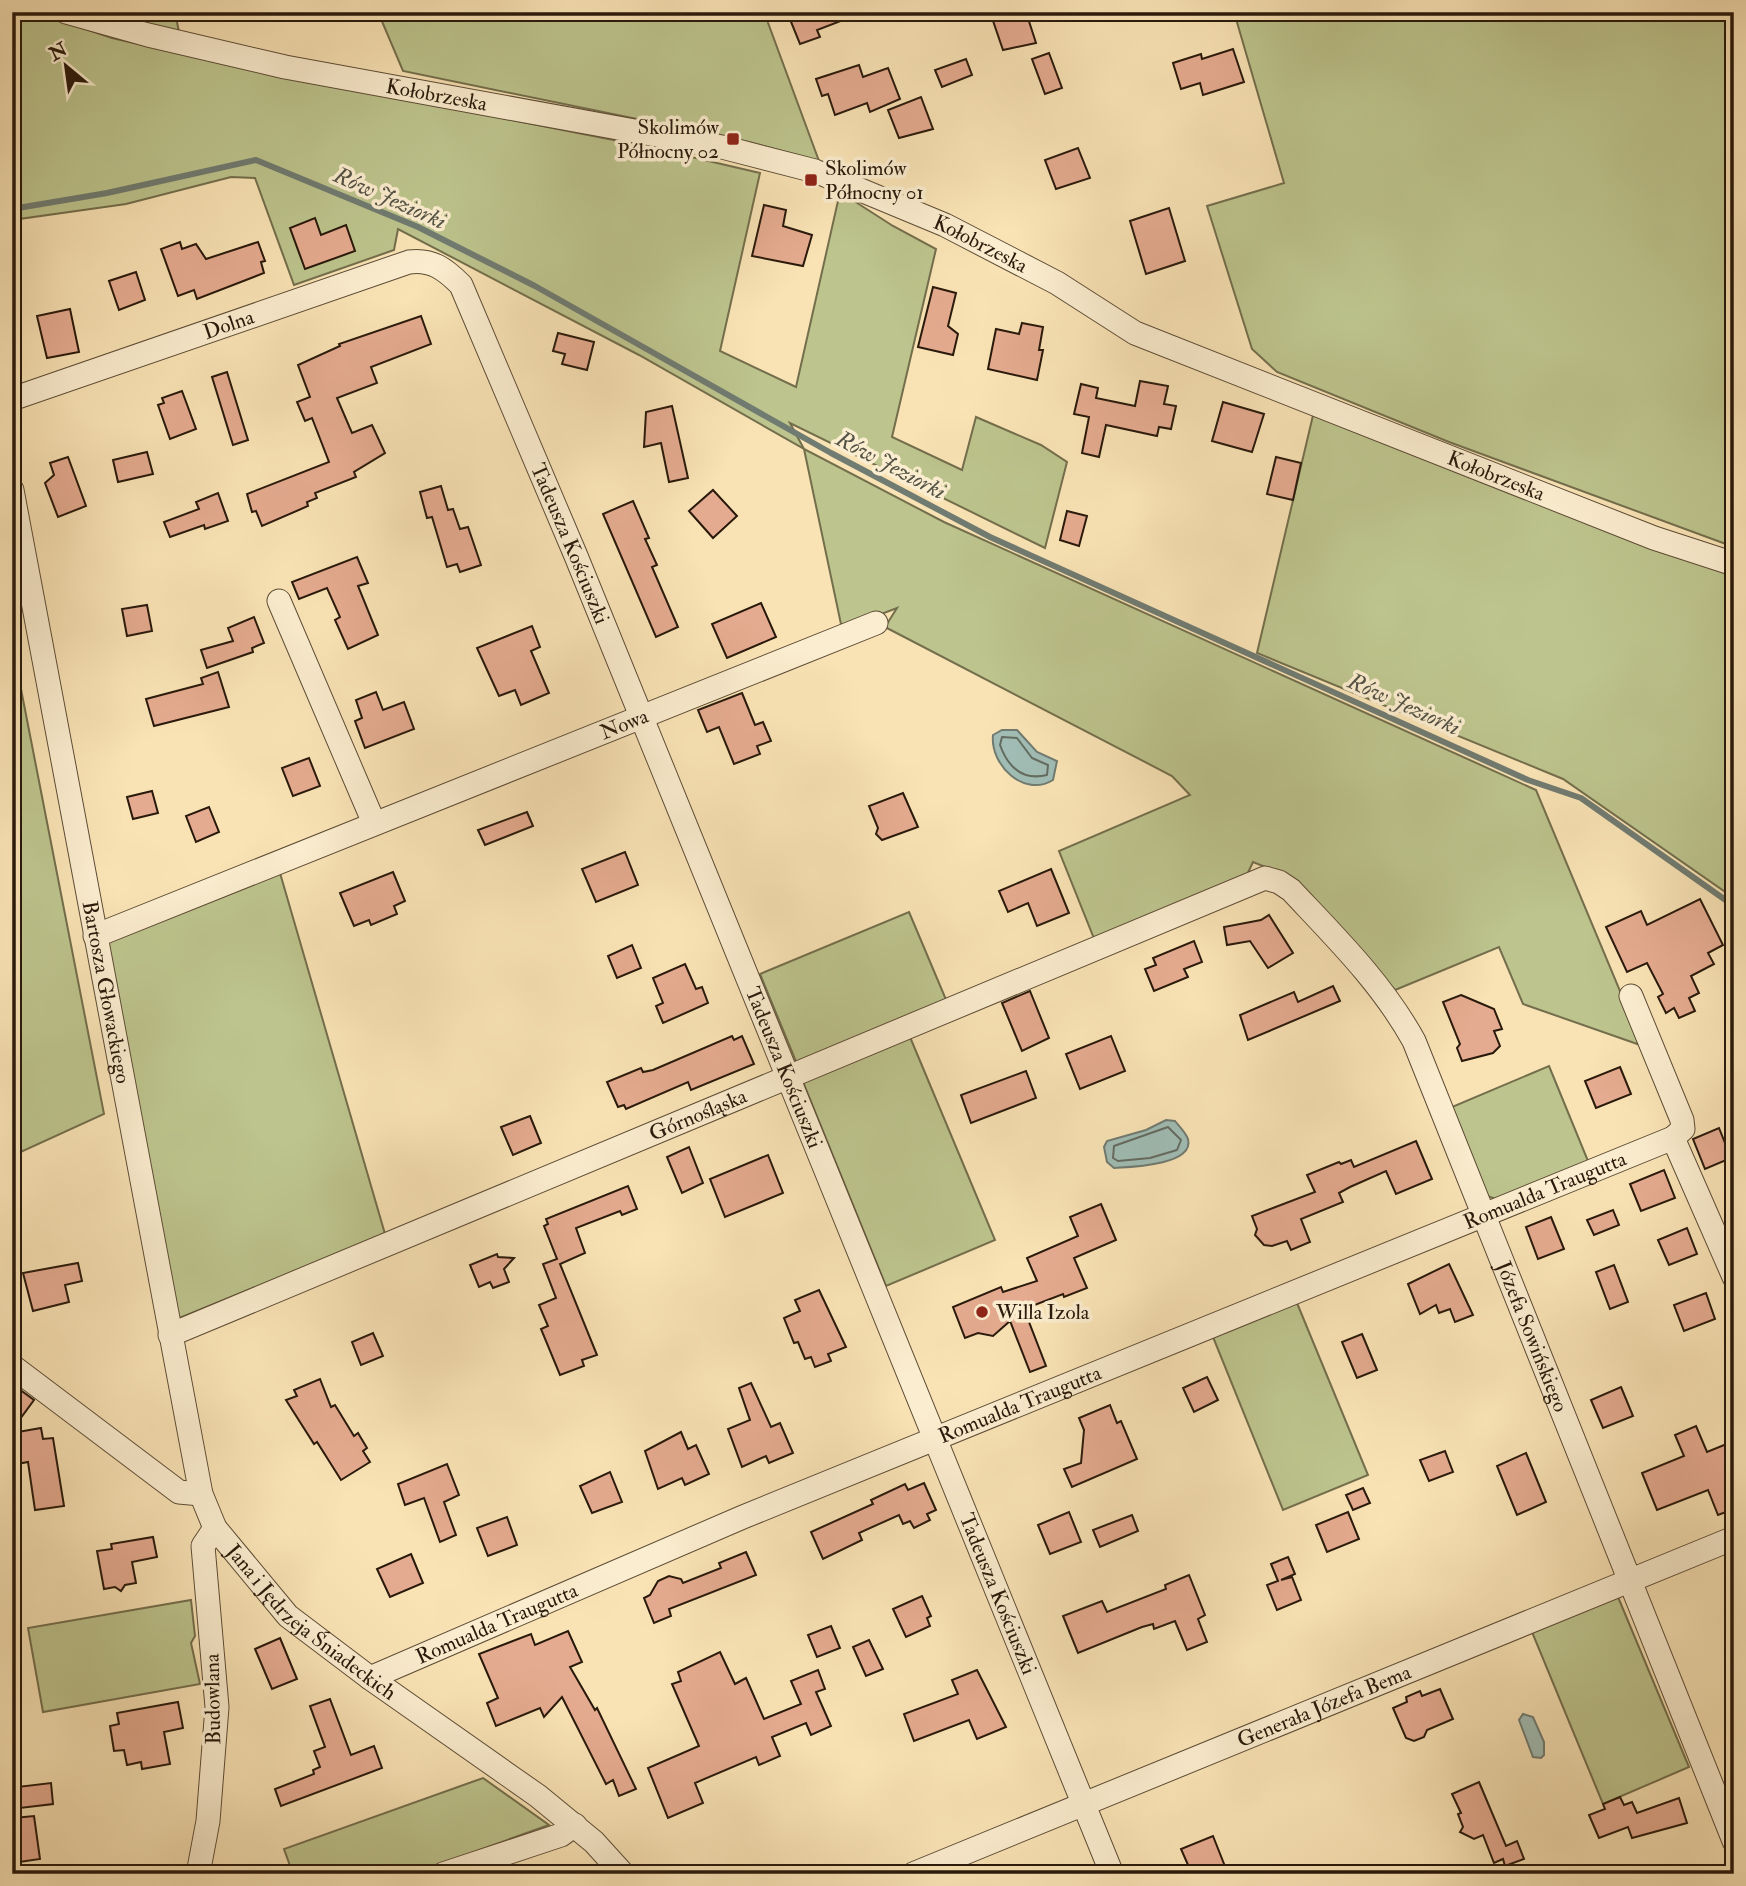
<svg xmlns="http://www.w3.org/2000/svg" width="1746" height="1886" viewBox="0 0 1746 1886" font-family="'IM FELL Double Pica',serif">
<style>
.green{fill:#bdc48d;stroke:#736e4c;stroke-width:2}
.water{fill:#a0bdb5;stroke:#707b71;stroke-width:2}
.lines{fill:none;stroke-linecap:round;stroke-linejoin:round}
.shore{stroke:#646b60;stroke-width:2}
.stream{stroke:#707b71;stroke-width:6}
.building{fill:#e5ab90;stroke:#29190b;stroke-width:2}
.minor-casing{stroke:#5d4c36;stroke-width:25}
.minor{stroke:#fbedcf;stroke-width:23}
.poi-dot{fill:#8f2418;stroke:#fbedcf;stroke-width:2.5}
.labels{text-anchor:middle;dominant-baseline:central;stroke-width:7;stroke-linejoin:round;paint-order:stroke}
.street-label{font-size:21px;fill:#29190b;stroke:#fbedcf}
.poi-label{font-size:21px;fill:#29190b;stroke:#fbedcf;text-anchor:start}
.water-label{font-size:23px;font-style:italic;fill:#535246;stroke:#fbedcf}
</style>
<rect width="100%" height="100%" fill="#f9e3b5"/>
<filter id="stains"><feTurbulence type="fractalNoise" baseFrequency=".00286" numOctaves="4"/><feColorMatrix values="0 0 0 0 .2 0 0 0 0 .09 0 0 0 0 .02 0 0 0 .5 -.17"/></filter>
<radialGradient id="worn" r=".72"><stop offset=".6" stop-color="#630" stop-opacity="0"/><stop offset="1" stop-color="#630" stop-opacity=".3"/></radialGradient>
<g class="green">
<path d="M12,12H35L112,38L214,61L644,146L760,173L720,351L796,387L840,192L893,226L936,249L892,437L962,470L976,417L1041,445L1067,462L1045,548L790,423L804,449L944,522L1536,790L1643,1046L1523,1004L1499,947L1395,990L1286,875L1253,862L1244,881L1095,941L1059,851L1190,795L1172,776L885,627L897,608L842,629L804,449L639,355L398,229L394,250L294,285L255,178L231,177L126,204L12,220Z"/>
<path d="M100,12H175L179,32Z"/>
<path d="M378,12H764L819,161L749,142L403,71Z"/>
<path d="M1234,12H1734V547L1449,442L1277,372L1252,349L1207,206L1284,183Z"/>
<path d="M1314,411L1734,576V898L1563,779L1257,653Z"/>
<path d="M12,643L104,1114L12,1156Z"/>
<path d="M280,873L385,1234L177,1319L107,943Z"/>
<path d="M909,912L947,1002L797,1064L760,974Z"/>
<path d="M910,1037L995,1240L886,1286L803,1082Z"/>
<path d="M1549,1066L1588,1161L1496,1199L1487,1196L1452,1107Z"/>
<path d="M1297,1303L1368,1475L1283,1510L1213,1337Z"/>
<path d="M1618,1597L1689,1767L1603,1804L1532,1632Z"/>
<path d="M191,1600L195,1636L191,1643L200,1684L43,1712L28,1628Z"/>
<path d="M483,1778L549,1825L412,1874H293L284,1849Z"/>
</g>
<g class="water">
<path d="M1017,730L1037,752L1057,761L1053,780C1024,798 990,765 993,735L1002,730Z"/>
<path d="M1166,1120L1175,1121C1179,1126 1186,1133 1188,1139C1195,1165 1131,1167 1114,1168L1107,1162L1104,1147L1107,1141L1146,1130Z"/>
<path d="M1523,1714L1533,1717L1544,1742V1755L1541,1758L1533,1757L1519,1720Z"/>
</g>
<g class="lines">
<g class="shore">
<path d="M1002,737L1017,738L1032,758L1048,765L1047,775C1022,781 1008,767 1000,745Z"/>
<path d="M1168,1127L1181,1140L1177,1150L1150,1158L1118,1161L1113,1158L1114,1146Z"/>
</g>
<path class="stream" d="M12,209L107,193L256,160L418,227L535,286L831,453L990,537L1528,780L1581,798L1734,906"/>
</g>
<g class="building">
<path d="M787,12H858L859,14L817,30L820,37L800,44Z"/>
<path d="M990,12H1026L1036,43L1003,50Z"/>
<path d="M1233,49L1244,82L1203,95L1200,83L1181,89L1173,63L1201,54L1202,59Z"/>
<path d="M1049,53L1062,88L1045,94L1032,59Z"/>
<path d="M966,59L972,75L942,87L935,70Z"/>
<path d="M859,65L863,77L888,68L900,99L870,112L867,103L835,115L828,94L822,96L816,79Z"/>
<path d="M921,97L933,129L899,138L888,110Z"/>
<path d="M1078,148L1090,178L1056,189L1045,160Z"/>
<path d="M764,205L786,210L783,226L812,235L803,266L752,256Z"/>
<path d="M1169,208L1185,261L1146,274L1130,221Z"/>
<path d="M315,218L321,235L346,225L355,251L305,269L290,228Z"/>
<path d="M180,242L182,249L196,244L206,259L258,242L265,261L261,262L264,273L197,299L194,290L178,296L161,249Z"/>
<path d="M136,272L145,300L119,310L109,281Z"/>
<path d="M933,287L956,293L948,326L958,334L953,355L918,347Z"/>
<path d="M70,309L79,352L47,358L37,316Z"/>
<path d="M421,316L431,344L371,367L377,383L337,398L352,433L372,425L385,453L354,472L356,477L315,493L317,498L307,502L308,506L262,526L256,511L252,512L247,494L329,462L312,418L305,421L297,402L310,397L298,365L340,346L339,344Z"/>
<path d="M1022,323L1043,327L1039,350H1043L1037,380L988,369L996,329L1019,334Z"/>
<path d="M558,333L594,342L587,370L562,364L565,354L553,351Z"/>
<path d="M227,372L248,440L233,445L212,377Z"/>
<path d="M1140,381L1168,386L1164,404L1176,406L1171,429L1159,427L1157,436L1106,425L1099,457L1082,453L1089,417L1074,414L1081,384L1098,388L1096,398L1135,406Z"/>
<path d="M182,391L196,429L170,439L158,405L164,403L162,398Z"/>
<path d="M1223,402L1264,414L1252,452L1212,441Z"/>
<path d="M672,406L688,478L669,482L661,443L644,447L646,412Z"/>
<path d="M147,452L153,474L118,482L113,460Z"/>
<path d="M68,457L86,506L58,517L45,483L54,475L50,463Z"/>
<path d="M1276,457L1301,463L1293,500L1267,494Z"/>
<path d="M441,486L448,510L453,509L460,529L468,527L481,565L460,572L457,564L447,567L432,517L427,518L420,492Z"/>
<path d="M713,490L737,516L713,538L689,511Z"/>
<path d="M218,493L228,521L205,529L204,525L170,537L164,522L199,509L196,502Z"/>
<path d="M633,501L649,538L645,539L657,565L652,567L678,627L656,637L603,514Z"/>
<path d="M1067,511L1087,516L1079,546L1060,540Z"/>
<path d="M357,557L368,583L358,586L378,635L348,649L335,620L340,617L327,588L299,599L292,582Z"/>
<path d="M761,603L776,637L727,658L712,624Z"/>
<path d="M147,605L152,631L127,636L122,609Z"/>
<path d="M254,617L264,643L252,648L253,652L207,668L201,650L233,641L228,628Z"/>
<path d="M532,626L540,647L531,651L549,693L521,705L515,690L499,696L477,648Z"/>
<path d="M218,672L229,707L154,726L146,699L203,684L201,678Z"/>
<path d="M376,692L383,710L404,702L414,729L365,748L355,721L362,718L356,700Z"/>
<path d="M742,693L755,725L763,722L771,741L757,746L760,754L734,764L719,727L707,732L698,710Z"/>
<path d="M309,758L320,786L293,796L282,768Z"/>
<path d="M152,791L158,813L133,819L127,797Z"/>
<path d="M903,793L918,827L882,840L876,834L878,828L869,806Z"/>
<path d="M209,807L219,832L196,842L186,816Z"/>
<path d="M527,812L533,826L485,845L478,830Z"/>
<path d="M625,852L638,885L596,902L582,869Z"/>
<path d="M1051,869L1069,913L1037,926L1028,903L1008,912L999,891Z"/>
<path d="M393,872L405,901L394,906L397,914L371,925L369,920L354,926L340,893Z"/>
<path d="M1700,899L1723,945L1708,953L1714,964L1691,976L1699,993L1689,998L1695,1011L1679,1018L1674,1008L1666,1013L1658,997L1663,994L1647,963L1627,972L1606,927L1641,911L1647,925Z"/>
<path d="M1269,915L1293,953L1268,968L1250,941L1227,945L1224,927L1261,920Z"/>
<path d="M1194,941L1202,962L1184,969L1188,977L1154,991L1145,969L1156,965L1153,958Z"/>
<path d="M632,945L641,968L617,978L608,956Z"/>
<path d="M685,964L696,989L702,987L708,1003L663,1023L656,1006L663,1003L653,978Z"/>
<path d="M1333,986L1340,1001L1248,1040L1240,1015L1294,992L1298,1002Z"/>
<path d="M1030,991L1049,1038L1022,1051L1002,1003Z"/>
<path d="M1461,995L1494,1009L1502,1029L1494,1031L1500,1046L1493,1053L1462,1061L1457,1048L1460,1044L1443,1002Z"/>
<path d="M732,1036L734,1040L742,1036L754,1064L691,1090L688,1082L626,1109L624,1105L618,1107L607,1082L641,1068L643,1072L653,1070Z"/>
<path d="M1111,1036L1125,1071L1080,1089L1066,1054Z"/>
<path d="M1620,1067L1631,1094L1596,1108L1585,1081Z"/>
<path d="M1026,1071L1036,1098L971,1123L961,1095Z"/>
<path d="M530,1116L541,1143L513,1155L501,1127Z"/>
<path d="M1719,1128L1731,1158L1705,1169L1693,1139Z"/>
<path d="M1416,1141L1432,1179L1396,1194L1386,1171L1350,1187L1339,1193L1343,1202L1301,1219L1310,1242L1291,1250L1287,1241L1272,1246L1264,1245L1255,1235L1257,1229L1252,1216L1315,1192L1307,1175L1339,1162L1341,1164L1351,1160L1354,1167Z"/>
<path d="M689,1147L703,1183L682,1193L667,1157Z"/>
<path d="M768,1155L783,1193L725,1217L710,1179Z"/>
<path d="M1664,1170L1675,1198L1641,1211L1630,1184Z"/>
<path d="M628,1186L637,1209L622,1215L620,1211L576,1228L585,1253L560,1264L597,1355L582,1360L584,1366L560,1375L541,1329L548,1326L539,1305L556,1298L543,1264L557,1259L544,1226L548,1224L546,1219Z"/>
<path d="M1101,1204L1116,1240L1074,1258L1087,1288L1064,1297L1063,1294L1024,1309L1046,1366L1030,1372L1010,1321L993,1336L978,1333L965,1338L953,1307L1001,1287L1003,1292L1037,1281L1027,1258L1078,1236L1070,1217Z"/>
<path d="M1613,1210L1619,1225L1594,1235L1587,1220Z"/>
<path d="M1551,1217L1564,1249L1538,1259L1526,1227Z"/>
<path d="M1687,1228L1697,1254L1669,1265L1658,1240Z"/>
<path d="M497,1254L498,1257L514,1258L504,1269L509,1282L493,1288L490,1282L479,1287L470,1265Z"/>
<path d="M78,1263L82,1281L65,1285L69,1302L33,1311L23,1273Z"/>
<path d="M1449,1264L1473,1315L1455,1322L1450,1309L1439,1313L1436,1305L1420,1314L1408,1284Z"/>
<path d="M1614,1265L1628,1302L1610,1309L1596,1272Z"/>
<path d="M819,1290L846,1347L828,1354L831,1361L815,1367L811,1357L805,1359L798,1342L794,1343L784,1318L800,1311L795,1300Z"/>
<path d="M1706,1293L1715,1319L1684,1331L1674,1305Z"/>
<path d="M373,1333L383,1356L361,1365L352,1342Z"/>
<path d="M1362,1334L1377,1370L1357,1378L1342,1342Z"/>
<path d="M1207,1377L1218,1400L1194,1412L1183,1388Z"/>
<path d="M320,1379L331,1407L335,1405L354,1436L358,1433L367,1448L363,1451L370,1462L341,1480L317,1442L314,1444L286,1400L297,1396L294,1390Z"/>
<path d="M751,1383L771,1427L780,1423L793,1453L769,1463L766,1456L742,1467L728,1429L750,1420L739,1388Z"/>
<path d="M12,1384L34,1400L20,1419L17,1404L12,1400Z"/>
<path d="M1621,1387L1633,1416L1603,1428L1591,1400Z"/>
<path d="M1110,1405L1117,1423L1121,1421L1137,1459L1072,1487L1064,1469L1081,1463L1084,1430L1079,1418Z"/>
<path d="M1696,1426L1707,1452L1734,1441V1509L1718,1515L1708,1490L1657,1510L1642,1473L1684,1456L1675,1435Z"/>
<path d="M41,1428L43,1439L53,1438L64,1506L35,1510L28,1462L12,1465V1433Z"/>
<path d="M681,1432L688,1449L696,1445L709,1474L685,1485L682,1478L658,1489L645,1451Z"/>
<path d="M1445,1451L1453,1472L1429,1481L1420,1460Z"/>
<path d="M1526,1453L1546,1502L1517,1515L1497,1466Z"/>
<path d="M447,1464L459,1495L444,1502L456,1535L440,1542L424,1498L405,1505L398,1484Z"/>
<path d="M610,1472L622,1502L592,1513L580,1486Z"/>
<path d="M924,1483L936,1510L927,1514L930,1520L914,1528L910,1521L903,1524L899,1515L859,1533L862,1540L823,1559L811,1532L873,1504L871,1500L905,1484L908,1490Z"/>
<path d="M1363,1488L1370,1503L1353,1510L1346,1495Z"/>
<path d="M1069,1512L1081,1542L1050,1554L1038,1525Z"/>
<path d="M1348,1512L1359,1539L1327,1552L1316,1525Z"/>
<path d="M1132,1515L1138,1531L1100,1547L1093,1530Z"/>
<path d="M507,1517L517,1545L488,1556L477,1528Z"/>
<path d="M153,1537L157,1557L132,1562L136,1583L125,1585L121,1591L115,1587L104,1589L97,1551L112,1549L111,1544Z"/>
<path d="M746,1552L756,1575L669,1609L671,1616L654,1623L644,1598L650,1595L658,1581L669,1576L681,1579L683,1583L721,1568L719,1563Z"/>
<path d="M411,1554L423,1583L390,1597L377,1569Z"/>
<path d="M1288,1557L1295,1574L1281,1580L1292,1577L1301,1600L1277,1610L1267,1585L1278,1581L1271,1564Z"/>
<path d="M1189,1575L1205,1615L1198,1619L1207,1642L1187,1650L1175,1621L1154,1629L1153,1624L1142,1627L1078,1653L1063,1616L1102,1601L1107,1612L1166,1589L1165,1585Z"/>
<path d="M922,1596L931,1616L927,1618L930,1626L906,1637L893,1609Z"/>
<path d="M831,1626L840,1648L817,1657L808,1635Z"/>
<path d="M568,1631L582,1662L570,1667L595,1710L597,1708L636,1789L619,1796L613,1780L606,1784L562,1697L544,1717L540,1708L496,1726L487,1703L498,1698L479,1654L531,1634L535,1645Z"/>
<path d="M280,1638L297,1679L272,1689L255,1649Z"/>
<path d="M869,1640L883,1669L866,1676L853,1647Z"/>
<path d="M720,1652L735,1684L746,1678L764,1719L801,1704L791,1681L818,1670L825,1689L816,1692L831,1726L811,1735L806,1723L772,1737L780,1756L759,1765L756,1757L695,1783L703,1803L668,1818L648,1768L699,1746L672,1684L681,1681L678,1672Z"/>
<path d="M977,1670L1006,1727L977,1739L969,1720L914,1741L904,1714L958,1694L952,1680Z"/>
<path d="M1440,1689L1453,1719L1427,1730L1424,1737L1414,1741L1406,1738L1393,1708L1407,1702L1406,1697L1420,1691L1422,1696Z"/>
<path d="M330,1699L351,1755L374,1746L382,1768L281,1806L275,1789L314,1774L313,1770L320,1767L314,1751L325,1747L310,1706Z"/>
<path d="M178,1702L183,1728L164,1732L170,1764L142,1769L141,1762L127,1765L124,1750L114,1751L110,1726L119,1724L117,1713Z"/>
<path d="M1479,1782L1506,1846L1517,1841L1524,1859L1505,1866L1503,1859L1494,1863L1483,1835L1474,1839L1460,1832L1463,1827L1458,1814L1461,1813L1452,1794Z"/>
<path d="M51,1783L53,1804L20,1808L17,1787Z"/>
<path d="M1620,1797L1624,1805L1632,1802L1637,1813L1679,1798L1687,1823L1632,1838L1628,1827L1599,1838L1589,1815L1605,1809L1603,1804Z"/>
<path d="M34,1816L40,1859L12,1863L14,1818Z"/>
<path d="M1213,1836L1228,1874H1192L1181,1849Z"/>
</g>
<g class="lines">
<g class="minor-casing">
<g id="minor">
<path id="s1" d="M66,12L148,35L285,67L722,147L815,171L945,225L1057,283L1135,333L1654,538L1734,564"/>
<path id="s2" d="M12,399L409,262C432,259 445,269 461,285L576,556L1112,1874"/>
<path id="s3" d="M12,490L201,1494L215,1528L288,1616L370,1678L538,1796L594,1842L623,1874"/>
<path d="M279,601L374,823"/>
<path id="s4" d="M95,936L876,623"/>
<path d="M1631,996L1682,1120L1683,1129L1673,1138L1734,1277"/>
<path id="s5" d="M170,1335L1265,878L1279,882L1291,890C1336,938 1382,983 1414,1041L1734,1841"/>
<path d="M12,1366L179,1492L201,1494"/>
<path id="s6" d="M370,1678L743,1517L1673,1138"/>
<path d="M198,1874L208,1821L217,1707L203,1546L215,1528"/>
<path d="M443,1874L561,1835L575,1825"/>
<path id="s7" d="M913,1874L1734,1538"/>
</g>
</g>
<use href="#minor" class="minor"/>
</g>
<g class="poi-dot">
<rect x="726" y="132" width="14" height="14" rx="3.5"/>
<rect x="804" y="173" width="14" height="14" rx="3.5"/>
<circle cx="982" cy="1312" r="7"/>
</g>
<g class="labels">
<g class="street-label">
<text stroke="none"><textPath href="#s1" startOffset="380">Kołobrzeska</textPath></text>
<text stroke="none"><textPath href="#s1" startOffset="947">Kołobrzeska</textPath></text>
<text stroke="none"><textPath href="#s2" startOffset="229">Dolna</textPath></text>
<text stroke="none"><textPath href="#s1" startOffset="1514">Kołobrzeska</textPath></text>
<text stroke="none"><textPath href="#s2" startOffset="760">Tadeusza Kościuszki</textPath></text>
<text stroke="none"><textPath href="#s4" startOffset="570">Nowa</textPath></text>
<text stroke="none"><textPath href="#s3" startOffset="511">Bartosza Głowackiego</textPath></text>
<text stroke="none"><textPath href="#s2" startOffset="1326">Tadeusza Kościuszki</textPath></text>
<text stroke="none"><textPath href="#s5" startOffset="572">Górnośląska</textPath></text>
<text stroke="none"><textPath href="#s6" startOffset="1272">Romualda Traugutta</textPath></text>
<text stroke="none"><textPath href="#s5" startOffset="1729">Józefa Sowińskiego</textPath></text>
<text stroke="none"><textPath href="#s6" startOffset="705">Romualda Traugutta</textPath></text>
<text stroke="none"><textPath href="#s2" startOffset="1894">Tadeusza Kościuszki</textPath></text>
<text stroke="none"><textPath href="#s3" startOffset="1194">Jana i Jędrzeja Śniadeckich</textPath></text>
<text stroke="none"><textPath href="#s6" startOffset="138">Romualda Traugutta</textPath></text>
<text transform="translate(213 1699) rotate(-91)">Budowlana</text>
<text stroke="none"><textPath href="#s7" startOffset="444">Generała Józefa Bema</textPath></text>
</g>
<g class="poi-label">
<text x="719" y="127" text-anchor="end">Skolimów<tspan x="719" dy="24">Północny 02</tspan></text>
<text x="825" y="168">Skolimów<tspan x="825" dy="24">Północny 01</tspan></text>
<text x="996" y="1312">Willa Izola</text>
</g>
<g class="water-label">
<text transform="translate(390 198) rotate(24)">Rów Jeziorki</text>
<text transform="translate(891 465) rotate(28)">Rów Jeziorki</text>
<text transform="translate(1404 704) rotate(24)">Rów Jeziorki</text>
</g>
</g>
<rect width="1746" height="1886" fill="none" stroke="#f9e3b5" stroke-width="42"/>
<rect x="14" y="14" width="1718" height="1858" fill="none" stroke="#29190b" stroke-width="3.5"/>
<rect x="21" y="21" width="1704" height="1844" fill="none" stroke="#29190b" stroke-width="2"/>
<g transform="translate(66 66) rotate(331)" stroke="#fbedcf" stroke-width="5" paint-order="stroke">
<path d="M0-5L12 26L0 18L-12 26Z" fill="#29190b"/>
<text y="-10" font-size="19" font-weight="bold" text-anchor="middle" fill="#29190b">N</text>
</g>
<rect width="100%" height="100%" filter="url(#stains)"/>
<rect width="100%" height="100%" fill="url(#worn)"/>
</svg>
